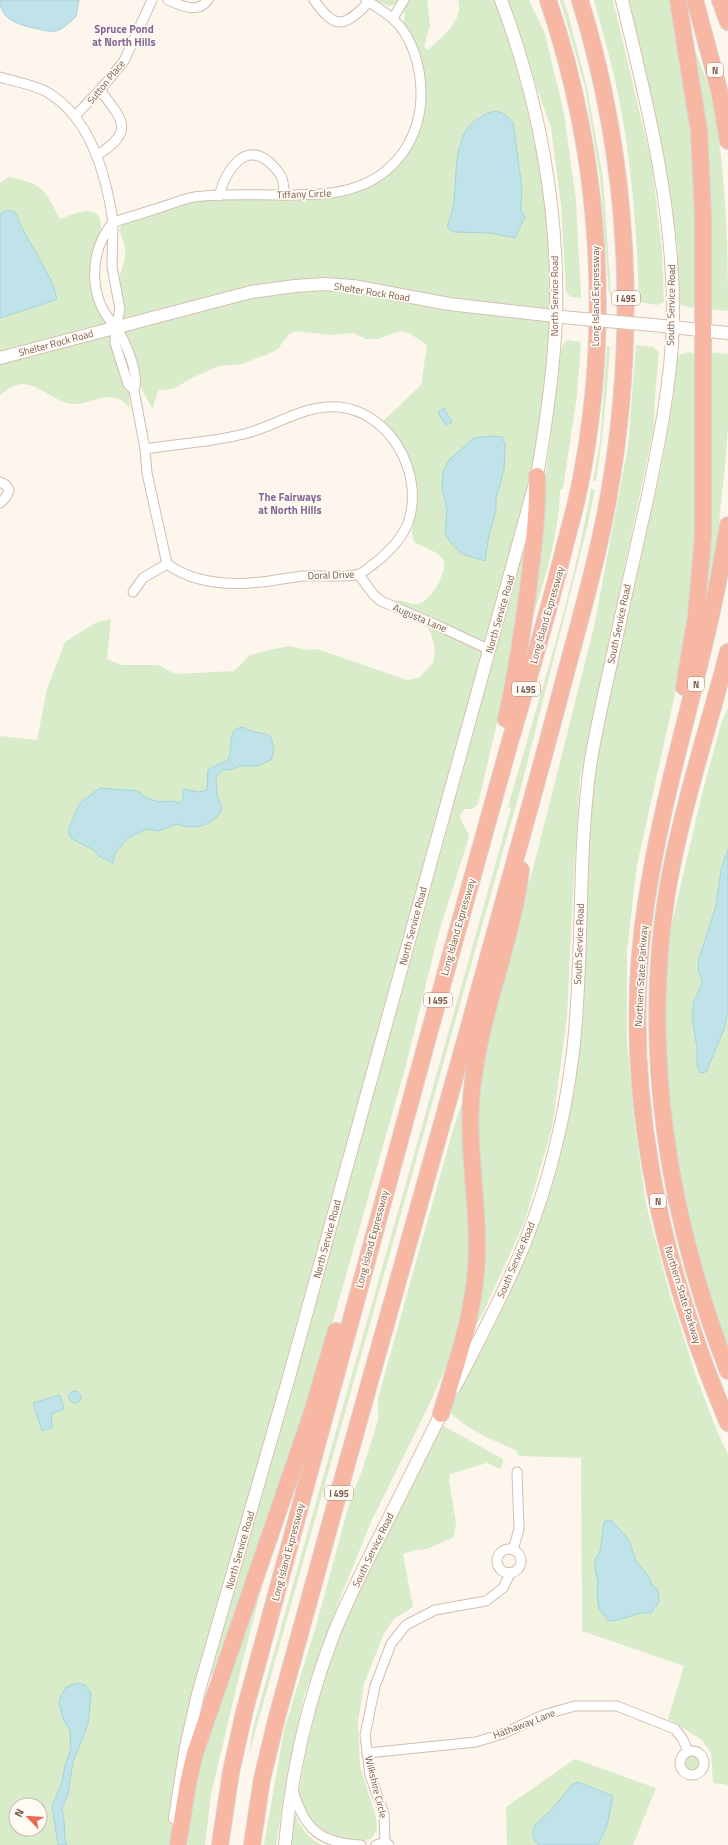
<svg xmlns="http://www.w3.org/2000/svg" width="728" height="1845" viewBox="0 0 728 1845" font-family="'Titillium Web',sans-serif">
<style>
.green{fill:#d8ecc9;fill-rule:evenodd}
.water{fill:#bfe3e8;stroke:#a5d3da}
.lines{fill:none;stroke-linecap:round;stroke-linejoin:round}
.minor-casing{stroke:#d1beb0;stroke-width:11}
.secondary-casing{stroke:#d6c0b0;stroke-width:14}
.motorway-casing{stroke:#dad1cd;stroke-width:18}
.minor{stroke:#fff;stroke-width:9}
.secondary{stroke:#fff;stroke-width:12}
.motorway{stroke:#f7b7a3;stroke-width:16}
.secondary-bridge-casing{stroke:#d6c0b0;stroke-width:14;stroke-linecap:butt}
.secondary-bridge{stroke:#fff;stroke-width:12}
.labels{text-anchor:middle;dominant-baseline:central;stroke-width:3.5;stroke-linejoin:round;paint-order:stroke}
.shield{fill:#fffaf3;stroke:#a28b7f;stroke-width:1}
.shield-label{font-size:9px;font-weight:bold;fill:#7a5c4d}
.street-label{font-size:10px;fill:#7a5c4d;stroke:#fffaf3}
.neighbourhood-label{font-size:11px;font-weight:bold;fill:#846695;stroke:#fffaf3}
</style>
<rect width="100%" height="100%" fill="#fdf6ec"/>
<g class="green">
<path d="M373,0H427L430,26L424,47L428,50C440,39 465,20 458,0H501L531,95L555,271L546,422L205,1667L173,1845H0V736L37,740L47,689L65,642L97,622L111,619L107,659L122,665H158L175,674L234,671L250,655L265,651L289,646L307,650L317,649L407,680L419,678L433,663L435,648L431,634L423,619L395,603L396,600C403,600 412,605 417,604C430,603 449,571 443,560C438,551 423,547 414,542C409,527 415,518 417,503C423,471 398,448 380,424L421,385L427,345L409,333L400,331L378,339H366L354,333L330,335L295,331L289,334L278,349L268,354L242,364L219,366L194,377L173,389L159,390L155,399L153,410L138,383L116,328L129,393L130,408C108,383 91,409 67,403C52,399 36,383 22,384C13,385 7,390 0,395V318C19,311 38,307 57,299C50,268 27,244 16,214L6,211L0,214V183L9,177C44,185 43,187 60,219C125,191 93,245 93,277C93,285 112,318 116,327C117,314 116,300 118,287C121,259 132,260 119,230L123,223L190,198L348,191L392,165L417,125L421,79L403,28L405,15L401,2L389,6ZM504,114L513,122L522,188L521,210L525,217L515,238L490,233L454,232L447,227L454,202L459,144L465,133L480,115ZM504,470L496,498V510L489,535L485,560L446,523L447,510L442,488ZM16,1805H40V1829H16Z"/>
<path d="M506,0H529L545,34L564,113L576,200L581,298L571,297L566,292L561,205L551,128Z"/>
<path d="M560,0H563L567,10L587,87L603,178L611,294H609L600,178L585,87Z"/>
<path d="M594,0H613L652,165L662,251L664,302L657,305L639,302C637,228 631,152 615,80C609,53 601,27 594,0Z"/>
<path d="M627,0H674L692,127L696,192L695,304L692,308L681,305L678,300V250L663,154Z"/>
<path d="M693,44C699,62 708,81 712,99C726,170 728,241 728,311L710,309Z"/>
<path d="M567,340L581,342L577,395L563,489L560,490C559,539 542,587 528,633L535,561L562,345Z"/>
<path d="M636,345L653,347L659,352L655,396L654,427L580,779L573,891L567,1018L552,1128L524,1223L482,1315L470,1334L483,1270V1197L477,1133L479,1071L490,1021L536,857L594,627L628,446Z"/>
<path d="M607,346L610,347C607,392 603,437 596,481H593L600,442Z"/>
<path d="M688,352L694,353L696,358L697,509L691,589L677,685L637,865L627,951V1040L635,1126L646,1204L669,1291L696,1376L717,1431L728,1454V1785L713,1783L711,1753L702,1740L668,1719L684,1666L582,1631L581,1458L519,1456L516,1450C493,1441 469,1430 450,1413V1408L479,1352L547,1198L583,936L590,825L597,750L662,464L673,399L677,360L679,355Z"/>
<path d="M709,352L728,354V426L726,456L717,543L704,607Z"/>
<path d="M591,489L595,490L587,528L520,791L249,1754L253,1728C338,1421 426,1115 511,808L508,807C537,703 573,596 591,489Z"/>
<path d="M523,549L528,551L509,672L478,804L472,809H465L460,815C461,824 467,828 469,837L439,932L405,1069L325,1349L305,1412L213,1676L211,1674L243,1561L325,1257L423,917Z"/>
<path d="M728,708V849L721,870L716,906L699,959L698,970L702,980L701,987L694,1000L692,1017L697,1048V1065L724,1029L728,1011V1351L700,1267L683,1197L669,1123L663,987L670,931L702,794L721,724Z"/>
<path d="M467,1089L470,1253L464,1307L455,1348L427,1409L371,1522L341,1596L305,1693L288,1770L276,1845H264L284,1730L316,1626L351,1497L361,1474L378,1420V1398L454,1126Z"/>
<path d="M442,1425L503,1459V1462L500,1469L487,1463L450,1474L449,1480L456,1523L454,1537L427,1549L416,1550L403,1554L413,1607L394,1619L384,1633L364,1684L358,1722L360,1766L376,1817L377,1830L372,1838L362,1842L344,1841L320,1831L303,1811L298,1797L306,1751L323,1680L342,1628Z"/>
<path d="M277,1527L241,1668L211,1795L205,1845H188L191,1788Z"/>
<circle cx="692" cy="1763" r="12"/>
<path d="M575,1759L656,1788L633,1845H507L506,1807Z"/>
<path d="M293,1807C297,1823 306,1837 322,1845H287Z"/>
</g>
<g class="water">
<path d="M0,0H79L76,17C71,21 65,27 59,30C51,33 45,30 38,29C21,25 0,21 0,0Z"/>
<path d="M495,111L504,114L513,122L522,188L521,210L525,217L515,238L490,233L454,232L447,227C450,218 453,209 454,200C458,165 451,122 495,111Z"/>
<path d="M5,211H13L16,214C27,244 50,268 57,299C38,307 19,311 0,318V214Z"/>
<path d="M444,408L452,422L446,426L438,412Z"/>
<path d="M494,436L502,437L505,444L504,470L496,498V510L489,535L485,561L462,554L451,543L445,534L447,510L442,488L443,472L449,460L474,438Z"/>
<path d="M243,727C253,734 259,731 270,736C274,745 275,751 271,760L257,766H239L233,769L223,770L216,777L217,794L222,810C211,827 195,830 176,824L159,831L147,829L128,838L115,853L113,863L99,856L94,850L72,839L69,834V827L80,803L100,788L138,791L146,798L160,802L173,801L179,803L183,799V789L199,792L207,790L208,770L217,765L228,760C234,748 227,743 235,729Z"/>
<path d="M728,849V1011L724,1029L706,1072L700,1073L697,1065V1048L692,1017L694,1000L701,987L702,980L698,970L699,959L716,906L721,870Z"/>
<circle cx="75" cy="1397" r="6"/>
<path d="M60,1395L64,1409L51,1414L52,1427L42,1431L33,1403Z"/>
<path d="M608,1520L612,1521L629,1540L636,1561L649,1577L652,1585L658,1590L659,1602L651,1613C636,1611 624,1621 609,1621L599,1609L597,1595L598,1580L595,1571V1561L600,1551L604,1522Z"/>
<path d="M77,1683L85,1685L91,1693L90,1705L88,1724L73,1762L68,1795L62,1808L64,1820L65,1841L67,1845H58L52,1806L62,1782L65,1765L71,1749L70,1730L64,1721L59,1704L61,1696L66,1687Z"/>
<path d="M578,1782L613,1796L607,1826L598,1845H538L533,1837V1831L535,1825L550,1811L573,1784Z"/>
</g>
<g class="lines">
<g class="minor-casing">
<g id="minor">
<path d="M168,0C182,6 197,14 208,0"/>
<path d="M314,0C336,31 344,27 369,2"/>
<path d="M393,18L404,0"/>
<path d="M0,77C15,82 33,84 47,92C91,118 106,175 113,222C131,217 149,211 168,205C179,201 191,196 203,196C227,194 251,195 276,195C325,195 373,196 404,151C416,133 421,115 421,94C421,68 413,37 393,19C385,12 375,6 366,0"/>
<path d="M75,116L100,90L124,61L152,0"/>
<path d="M96,156C135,131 124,122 100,90"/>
<path d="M219,196C225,173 244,139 270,163C282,174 284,179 284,195"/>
<path d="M113,222L112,267L120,309L116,327C88,299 88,253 113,222Z"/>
<path d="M116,327C125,341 140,374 134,390L145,449L147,473L167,564C199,587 244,586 282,579C289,578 296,577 303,576C315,575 351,578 359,574C365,572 370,566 375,563C389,552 401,540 408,523C425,475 391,412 339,407C304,404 277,426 244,434C212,442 177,444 145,449"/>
<path d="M116,327L115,343L128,384L134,390"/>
<path d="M0,482L6,485L9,490L6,497L0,503"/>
<path d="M359,575L374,595L381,601L441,627L490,650"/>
<path d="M133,592L143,578L167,564"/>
<circle cx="509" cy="1561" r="12"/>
<path d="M513,1550L519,1529L517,1472"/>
<circle cx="692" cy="1763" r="12"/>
<path d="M367,1753L476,1742L502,1734L543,1715L575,1706H617L675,1729L682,1738L688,1751"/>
<path d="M293,1790C304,1829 320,1843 361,1845"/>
<path d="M385,1842L384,1814L370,1775L365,1735L375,1686L391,1644L406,1625L435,1610L486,1601L503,1588L511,1572"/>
<path d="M376,1845L385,1842L389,1845"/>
</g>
</g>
<g class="secondary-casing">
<g id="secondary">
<path d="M653,325L728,333"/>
<path d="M0,358L251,292L295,286L323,284L353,286L449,304L572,318"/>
<path d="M455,1387C479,1340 504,1294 524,1245C549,1183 565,1117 573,1052C584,957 577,861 590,766C596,728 605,691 613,654C624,603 635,552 647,500C659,442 671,384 673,324C675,213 648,107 622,0"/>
<path d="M175,1818L186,1747L198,1694L289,1377L537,476C546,424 554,371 556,317C559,210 539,100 501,0"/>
<path d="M285,1845C291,1772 308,1701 334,1633C349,1596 367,1561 385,1526C405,1486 425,1446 445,1406"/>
</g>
</g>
<g class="motorway-casing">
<g id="motorway">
<path d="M678,0L699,131L703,216V535L696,617L684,687"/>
<path d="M695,0L720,94L728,141"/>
<path d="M720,0L728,22"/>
<path d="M728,525C709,653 665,776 646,904C619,1080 659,1261 728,1423"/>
<path d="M728,652C707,732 681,811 667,892C641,1054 669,1219 728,1371"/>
<path d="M506,719C516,679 521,639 527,598C532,558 538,517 537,476"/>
<path d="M441,1414C457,1361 476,1309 477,1253C478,1196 465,1138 473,1081C482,1009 512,941 521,870"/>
<path d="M178,1845L188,1783L195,1753L312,1413L336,1331"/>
<path d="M220,1845L231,1772L245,1709C308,1482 368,1254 431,1026C457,933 482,839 509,745C528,680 548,615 564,549C569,529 575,509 579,489C612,329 601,155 548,0"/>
<path d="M252,1845L262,1779L277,1717C341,1483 406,1249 472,1016C501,910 531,805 559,699C576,633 596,567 608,500C638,334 630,162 580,0"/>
</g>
</g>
<use href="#minor" class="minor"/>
<use href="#secondary" class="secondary"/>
<use href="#motorway" class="motorway"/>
<g class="secondary-bridge-casing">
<path id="secondary-bridge" d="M572,318L653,325"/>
</g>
<use href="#secondary-bridge" class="secondary-bridge"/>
</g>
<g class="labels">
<g class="shield">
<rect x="707" y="63" width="16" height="14" rx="3"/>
<rect x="612" y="291" width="28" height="14" rx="3"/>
<rect x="688" y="677" width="16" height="14" rx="3"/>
<rect x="512" y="682" width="28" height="14" rx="3"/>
<rect x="424" y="993" width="28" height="14" rx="3"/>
<rect x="650" y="1194" width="16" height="14" rx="3"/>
<rect x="325" y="1486" width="28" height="14" rx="3"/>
</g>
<g class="shield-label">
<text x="715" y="70">N</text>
<text x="626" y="298">I 495</text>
<text x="696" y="684">N</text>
<text x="526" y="689">I 495</text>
<text x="438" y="1000">I 495</text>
<text x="658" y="1201">N</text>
<text x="339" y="1493">I 495</text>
</g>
<g class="street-label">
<text transform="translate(106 82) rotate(-51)">Sutton Place</text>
<text transform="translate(304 194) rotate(-2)">Tiffany Circle</text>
<text transform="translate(372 292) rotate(9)">Shelter Rock Road</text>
<text transform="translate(554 296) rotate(-90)">North Service Road</text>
<text transform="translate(595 296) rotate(-90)">Long Island Expressway</text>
<text transform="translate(671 305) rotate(-89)">South Service Road</text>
<text transform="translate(56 343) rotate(-15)">Shelter Rock Road</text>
<text transform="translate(331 575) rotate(-2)">Doral Drive</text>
<text transform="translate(500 614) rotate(-74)">North Service Road</text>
<text transform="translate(547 615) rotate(-74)">Long Island Expressway</text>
<text transform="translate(420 618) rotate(23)">Augusta Lane</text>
<text transform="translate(619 624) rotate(-78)">South Service Road</text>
<text transform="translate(413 926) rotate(-75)">North Service Road</text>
<text transform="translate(458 927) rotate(-74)">Long Island Expressway</text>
<text transform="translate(579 944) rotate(-88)">South Service Road</text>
<text transform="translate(641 976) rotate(-87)">Northern State Parkway</text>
<text transform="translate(327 1239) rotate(-75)">North Service Road</text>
<text transform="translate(372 1239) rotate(-75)">Long Island Expressway</text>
<text transform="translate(516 1260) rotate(-67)">South Service Road</text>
<text transform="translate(683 1295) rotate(73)">Northern State Parkway</text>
<text transform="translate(240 1550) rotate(-74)">North Service Road</text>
<text transform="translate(373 1550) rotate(-64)">South Service Road</text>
<text transform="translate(288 1552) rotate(-75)">Long Island Expressway</text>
<text transform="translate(524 1724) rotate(-21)">Hathaway Lane</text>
<text transform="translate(376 1787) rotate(76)">Wilkshire Circle</text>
</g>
<g class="neighbourhood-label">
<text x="124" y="29">Spruce Pond<tspan x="124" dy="13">at North Hills</tspan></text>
<text x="290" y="497">The Fairways<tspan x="290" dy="13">at North Hills</tspan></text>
</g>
</g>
<g transform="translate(28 1817) rotate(295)"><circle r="19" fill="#fffaf3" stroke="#cabbb1"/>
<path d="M0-3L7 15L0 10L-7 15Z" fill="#e76f51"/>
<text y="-6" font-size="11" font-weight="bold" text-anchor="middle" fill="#7a5c4d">N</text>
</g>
</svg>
